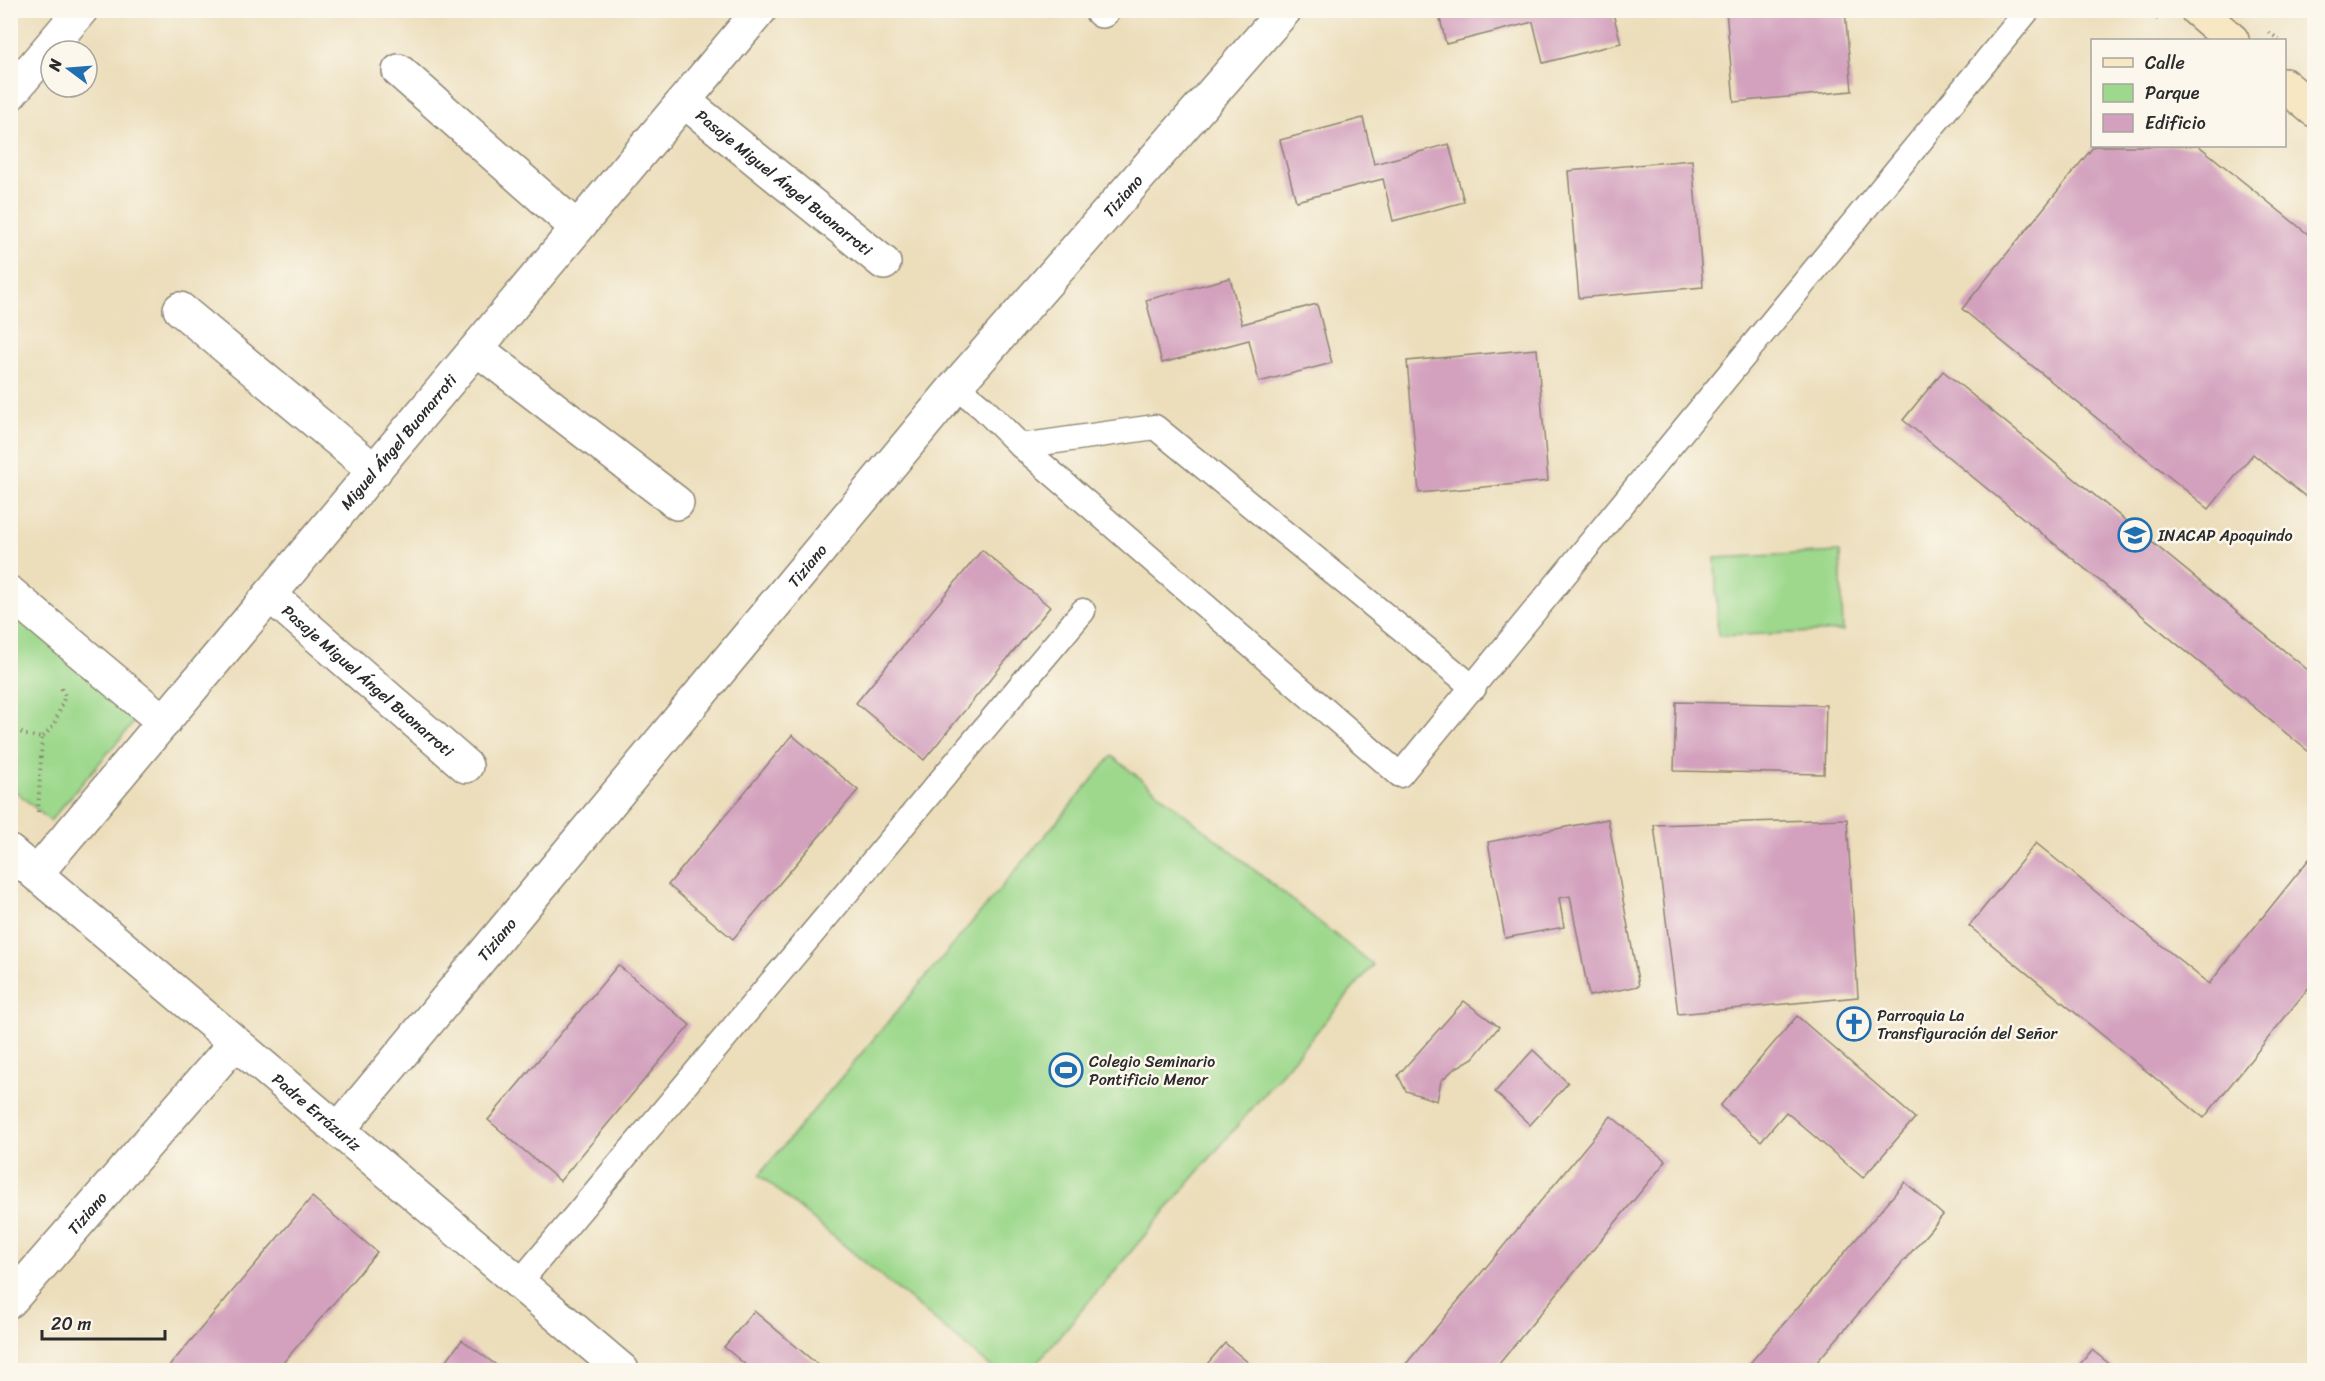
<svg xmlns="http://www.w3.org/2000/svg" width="2325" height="1381" viewBox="0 0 2325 1381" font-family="Sriracha,sans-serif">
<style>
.green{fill:#9dd88c;stroke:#64825c;stroke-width:1.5}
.building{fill:#d3a1be}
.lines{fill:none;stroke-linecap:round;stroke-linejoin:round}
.service-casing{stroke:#8c8473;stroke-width:27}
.minor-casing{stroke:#8c8473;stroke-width:36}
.tertiary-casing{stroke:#8c8473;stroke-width:36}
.secondary-casing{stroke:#8c8473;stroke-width:36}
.path{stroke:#8c8473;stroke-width:4;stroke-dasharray:1.5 4.5;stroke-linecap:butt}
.service{stroke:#fff;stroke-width:24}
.minor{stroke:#fff;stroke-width:33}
.tertiary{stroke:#fff;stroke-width:33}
.secondary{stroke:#f7e8c3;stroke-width:33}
.labels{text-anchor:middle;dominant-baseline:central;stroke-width:5;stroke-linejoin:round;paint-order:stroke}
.street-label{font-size:16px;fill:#2b2b2b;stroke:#fbf7ec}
.poi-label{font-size:16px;fill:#2b2b2b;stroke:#fbf7ec;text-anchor:start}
</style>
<rect width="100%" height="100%" fill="#fbf7ec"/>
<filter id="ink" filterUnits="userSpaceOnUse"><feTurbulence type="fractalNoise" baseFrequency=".0167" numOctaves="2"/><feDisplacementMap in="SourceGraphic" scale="12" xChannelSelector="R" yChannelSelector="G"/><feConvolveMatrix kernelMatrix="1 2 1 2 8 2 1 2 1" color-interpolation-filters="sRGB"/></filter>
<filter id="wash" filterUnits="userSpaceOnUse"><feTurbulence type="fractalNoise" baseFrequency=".008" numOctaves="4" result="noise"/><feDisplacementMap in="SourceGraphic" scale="24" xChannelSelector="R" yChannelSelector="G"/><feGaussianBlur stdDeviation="1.35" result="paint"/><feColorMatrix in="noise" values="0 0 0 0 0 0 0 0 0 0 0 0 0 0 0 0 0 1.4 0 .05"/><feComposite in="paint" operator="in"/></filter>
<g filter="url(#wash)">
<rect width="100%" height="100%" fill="#ecdebb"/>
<g class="green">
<path d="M1840,552L1843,631L1718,636L1715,558Z"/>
<path d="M10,604L140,715L50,821L11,787Z"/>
<path d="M1112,756L1373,965L1031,1370H995L759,1175Z"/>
</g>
<g id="blocks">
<g class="building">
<path d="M1438,10H1612L1621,43L1543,63L1533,22L1446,44Z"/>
<path d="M1726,10H1845L1852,91L1734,102Z"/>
<path d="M1363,118L1374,164L1449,144L1464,202L1393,221L1383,179L1296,201L1280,140Z"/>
<path d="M2094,146H2199L2314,239V496L2311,501L2253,454L2209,509L1962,309Z"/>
<path d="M1692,160L1703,287L1579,298L1568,171Z"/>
<path d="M1230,278L1242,324L1317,304L1332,363L1259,382L1249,340L1162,363L1146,300Z"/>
<path d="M1537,349L1548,481L1419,493L1407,361Z"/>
<path d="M1943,371L2314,675V756L1903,420Z"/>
<path d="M982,550L1050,607L924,760L856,703Z"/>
<path d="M1676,702L1826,705L1824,774L1674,771Z"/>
<path d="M792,735L858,790L733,939L668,885Z"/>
<path d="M1608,819L1639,986L1589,996L1570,896L1559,898L1564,927L1505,938L1488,842Z"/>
<path d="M1847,819L1858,997L1678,1014L1654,825Z"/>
<path d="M2036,843L2209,984L2314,853V981L2204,1118L1969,926Z"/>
<path d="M618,965L690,1025L560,1181L488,1120Z"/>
<path d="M1464,1001L1499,1027L1473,1058L1454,1069L1441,1081L1437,1101L1406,1091L1398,1075Z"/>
<path d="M1797,1016L1915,1118L1863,1178L1786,1112L1761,1141L1720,1106Z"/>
<path d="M1533,1050L1568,1083L1530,1125L1495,1092Z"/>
<path d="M1611,1116L1666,1161L1494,1370H1401Z"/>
<path d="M1905,1182L1943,1215L1810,1370H1744Z"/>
<path d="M312,1197L377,1252L277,1370H166Z"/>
<path d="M754,1311L824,1370H752L724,1347Z"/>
<path d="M462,1340L503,1370H439Z"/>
<path d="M1225,1343L1257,1370H1202Z"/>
<path d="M2092,1350L2117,1370H2075Z"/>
</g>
</g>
</g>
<g filter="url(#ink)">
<use href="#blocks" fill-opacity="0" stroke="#8c8473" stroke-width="1.5"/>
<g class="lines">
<g class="service-casing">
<g id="service">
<path d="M956,386L983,408L1021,446L1400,775L2028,10"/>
<path d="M1021,446L1155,427L1474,688"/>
<path d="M519,1283L1083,611"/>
</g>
</g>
<g class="minor-casing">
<g id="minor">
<path d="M1101,10L1102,11"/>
<path d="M399,71L577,228"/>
<path d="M10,94L81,10"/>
<path id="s1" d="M684,101L884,263"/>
<path d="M180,309L375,471"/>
<path d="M477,349L677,503"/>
<path d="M10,593L164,722"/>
<path id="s2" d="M270,595L466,766"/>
<path id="s3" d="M36,874L760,10"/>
<path id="s4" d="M338,1130L956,386L1285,10"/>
<path id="s5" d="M10,1301L235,1043"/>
</g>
</g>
<g class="tertiary-casing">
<g id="tertiary">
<path id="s6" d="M10,852L622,1370"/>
</g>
</g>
<g class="secondary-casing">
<g id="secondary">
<path d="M2197,10L2232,40"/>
<path d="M2284,85L2314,110"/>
</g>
</g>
<g class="path">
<path d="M2148,10L2161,22"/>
<path d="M2269,32L2279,40"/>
<path d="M10,727L26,735L42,738L54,725L65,696L60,686"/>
<path d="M38,812L42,738"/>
</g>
<use href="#service" class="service"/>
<use href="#minor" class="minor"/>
<use href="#tertiary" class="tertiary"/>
<use href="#secondary" class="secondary"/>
</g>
</g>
<defs>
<g id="university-ring" transform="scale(1.725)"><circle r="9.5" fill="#fbf7ec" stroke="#1f6fb2" stroke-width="1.5"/><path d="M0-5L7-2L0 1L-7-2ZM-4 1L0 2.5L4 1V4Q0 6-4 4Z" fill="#1f6fb2"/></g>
<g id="church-ring" transform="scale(1.725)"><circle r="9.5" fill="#fbf7ec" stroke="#1f6fb2" stroke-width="1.5"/><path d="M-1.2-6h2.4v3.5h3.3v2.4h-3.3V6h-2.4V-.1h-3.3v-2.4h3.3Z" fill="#1f6fb2"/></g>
<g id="stadium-ring" transform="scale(1.725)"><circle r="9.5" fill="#fbf7ec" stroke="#1f6fb2" stroke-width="1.5"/><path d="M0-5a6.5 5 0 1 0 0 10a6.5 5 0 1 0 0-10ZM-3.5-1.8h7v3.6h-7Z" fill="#1f6fb2"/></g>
</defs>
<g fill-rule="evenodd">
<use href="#university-ring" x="2135" y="535"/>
<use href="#church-ring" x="1854" y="1024"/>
<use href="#stadium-ring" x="1066" y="1070"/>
</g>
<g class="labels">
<g class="street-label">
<text stroke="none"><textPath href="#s1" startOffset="129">Pasaje Miguel Ángel Buonarroti</textPath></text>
<text stroke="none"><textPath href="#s4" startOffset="1220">Tiziano</textPath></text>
<text stroke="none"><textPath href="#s3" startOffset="564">Miguel Ángel Buonarroti</textPath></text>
<text stroke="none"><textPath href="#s4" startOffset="734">Tiziano</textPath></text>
<text stroke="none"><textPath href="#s2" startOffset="130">Pasaje Miguel Ángel Buonarroti</textPath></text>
<text stroke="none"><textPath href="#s4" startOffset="248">Tiziano</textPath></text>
<text stroke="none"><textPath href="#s6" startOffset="402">Padre Errázuriz</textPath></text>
<text stroke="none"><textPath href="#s5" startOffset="117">Tiziano</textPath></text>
</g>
<g class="poi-label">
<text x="2158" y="535">INACAP Apoquindo</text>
<text x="1877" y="1015">Parroquia La<tspan x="1877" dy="18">Transfiguración del Señor</tspan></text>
<text x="1089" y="1061">Colegio Seminario<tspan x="1089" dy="18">Pontificio Menor</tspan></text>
</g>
</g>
<rect width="2325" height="1381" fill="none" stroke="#fbf7ec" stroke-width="36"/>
<rect x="2091" y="39" width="195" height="108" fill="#fbf7ec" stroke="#a8a59f" stroke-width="1.5"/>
<rect x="2103" y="58" width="30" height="9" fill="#f7e8c3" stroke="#a8a59f" stroke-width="1.5"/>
<text x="2145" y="69" font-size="18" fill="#2b2b2b">Calle</text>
<rect x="2103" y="84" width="30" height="18" fill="#9dd88c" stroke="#a8a59f" stroke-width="1.5"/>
<text x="2145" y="99" font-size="18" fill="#2b2b2b">Parque</text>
<rect x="2103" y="114" width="30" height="18" fill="#d3a1be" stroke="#a8a59f" stroke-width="1.5"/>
<text x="2145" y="129" font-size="18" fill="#2b2b2b">Edificio</text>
<g transform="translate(69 69) rotate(286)"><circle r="28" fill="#fbf7ec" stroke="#a8a59f" stroke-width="1.5"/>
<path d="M0-4.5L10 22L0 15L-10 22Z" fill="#1f6fb2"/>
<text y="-9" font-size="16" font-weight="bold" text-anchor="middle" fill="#2b2b2b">N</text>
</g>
<path d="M42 1330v9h123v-9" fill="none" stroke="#2b2b2b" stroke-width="3"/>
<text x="51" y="1330" font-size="18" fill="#2b2b2b" stroke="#fbf7ec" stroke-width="4.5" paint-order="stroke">20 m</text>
</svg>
